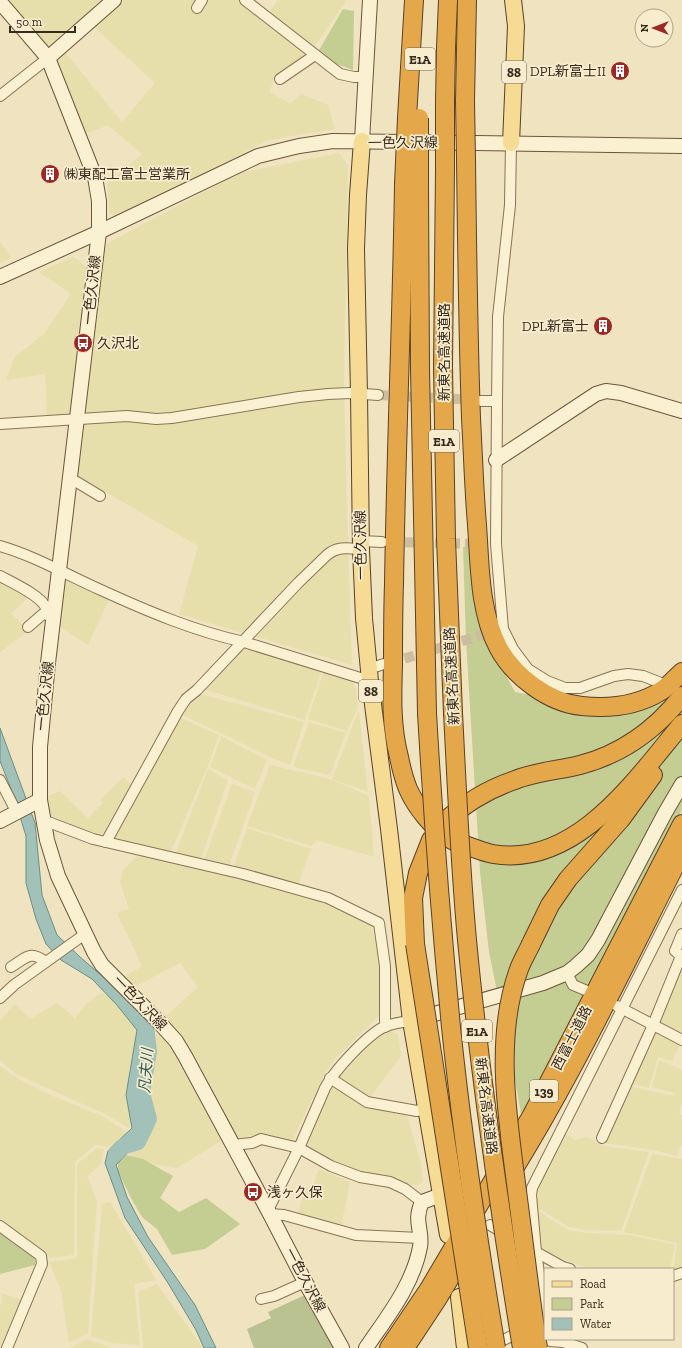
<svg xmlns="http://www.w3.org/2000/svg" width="682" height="1348" viewBox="0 0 682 1348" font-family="'Zilla Slab','Noto Sans JP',serif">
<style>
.farmland{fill:#e6dfac}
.green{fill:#c4ce92}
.cemetery{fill:#bac292}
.water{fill:#a2c1b9;stroke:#698f87}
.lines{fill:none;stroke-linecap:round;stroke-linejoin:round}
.river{stroke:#a2c1b9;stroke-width:16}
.street-tunnel{stroke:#cbbe9e;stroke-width:10;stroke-dasharray:10 5;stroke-linecap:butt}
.street-casing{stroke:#897356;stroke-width:12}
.secondary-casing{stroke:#6b543a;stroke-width:16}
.primary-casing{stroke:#56412b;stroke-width:18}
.highway-casing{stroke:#56412b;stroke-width:20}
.street{stroke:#faf0d2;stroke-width:10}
.secondary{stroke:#faf0d2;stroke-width:14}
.primary{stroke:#f6db94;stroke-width:16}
.highway{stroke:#e4a74a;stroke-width:18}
.highway-bridge-casing{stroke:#56412b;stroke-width:20;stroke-linecap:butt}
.highway-bridge{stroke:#e4a74a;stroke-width:18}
.labels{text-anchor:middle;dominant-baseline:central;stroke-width:3.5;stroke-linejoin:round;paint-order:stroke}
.shield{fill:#f7edce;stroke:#716451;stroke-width:1}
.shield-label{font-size:13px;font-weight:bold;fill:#382a1c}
.poi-label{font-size:14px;fill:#382a1c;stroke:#f7edce;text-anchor:start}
.street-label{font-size:14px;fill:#382a1c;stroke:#f7edce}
.water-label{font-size:15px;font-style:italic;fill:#2a5857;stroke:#f7edce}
</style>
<rect width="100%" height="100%" fill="#f0e3bf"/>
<g class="farmland">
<path d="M6,0H106L50,48Z"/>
<path d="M116,0H239L307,55L276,76L269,92L290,103L301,94L328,105L335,129L268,140L120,217L110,214L107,184L142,154L108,125L86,134L53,60L65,52L122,122L155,83L91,24Z"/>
<path d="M278,0H345L346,1L312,50L267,16Z"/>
<path d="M339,153L348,165L344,382L346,472L352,665L179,614L198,546L77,475L106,244L239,173Z"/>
<path d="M0,242L11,258L0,263Z"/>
<path d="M73,257L91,270L72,415L47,416L45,374L6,380L15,357L44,334L71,294L39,272Z"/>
<path d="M66,576L110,597L88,645L57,625Z"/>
<path d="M0,579L28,598L11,613L28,631L0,652Z"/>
<path d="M245,646L322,670L305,720L203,689Z"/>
<path d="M324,671L350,678L356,689L358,708L347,731L308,719Z"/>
<path d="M197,693L304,722L290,765L272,758L183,715Z"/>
<path d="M358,712H359L368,792L332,779Z"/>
<path d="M180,718L219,735L207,768L171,851L138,845L112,841Z"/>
<path d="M309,722L346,733L330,775L293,767Z"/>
<path d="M221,736L267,760L255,789L210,767Z"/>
<path d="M270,765L330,779L369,796L374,857L316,840L312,846L247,826Z"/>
<path d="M208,769L228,780L200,861L175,855Z"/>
<path d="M123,777L131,784L103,834L97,836L51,816L48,796L60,791L88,818L103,803L101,800Z"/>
<path d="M232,784L255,792L229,866L204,860Z"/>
<path d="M247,828L311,849L298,885L234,866Z"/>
<path d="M138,855L236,877L303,894L371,924L379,955L381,992L378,1017L333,1061L322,1079L292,1141L264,1136L235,1140L164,1018L198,987L180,963L132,988L124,977L142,966L117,913L129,909L120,882L123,870Z"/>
<path d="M682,960V1036L658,1024Z"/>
<path d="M101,993L116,999L138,1020L131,1118L129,1128L105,1114L16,1074L0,1060V1021L15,1004L30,1019L57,1003L75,1018L86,1004Z"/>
<path d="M158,1028L199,1090L224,1139L177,1168L159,1165L129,1156L151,1127L153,1122L147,1099L148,1077Z"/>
<path d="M654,1030L681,1043L672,1061L658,1057L649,1088L629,1083Z"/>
<path d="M390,1031L398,1034L401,1056L370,1097L339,1077L373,1042Z"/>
<path d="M659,1060L682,1070V1104L679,1113L682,1115V1144L677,1156L654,1150L604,1143L628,1086L674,1096L675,1093L652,1087Z"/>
<path d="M0,1066L20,1080L55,1097L104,1117L128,1133L107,1147L95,1145L75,1162L74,1255L50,1258L0,1221Z"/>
<path d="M334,1085L367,1106L407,1116L421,1163L423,1182L418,1185L407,1184L395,1178L355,1170L325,1157L305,1146L325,1099Z"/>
<path d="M566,1134L575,1140L587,1137L604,1146L649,1152L621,1231L587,1230L569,1227L535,1206L534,1190Z"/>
<path d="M97,1148L104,1149L101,1164L87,1176L97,1201L88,1333L69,1343L61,1290L49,1262L77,1258V1164Z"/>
<path d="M652,1154L682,1159V1270L673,1271L677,1243L624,1232Z"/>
<path d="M319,1169L350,1182L341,1227L298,1214L305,1187L312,1189Z"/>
<path d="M110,1202L156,1280L134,1284L140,1345L112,1343L91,1336L102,1204Z"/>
<path d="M535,1208L550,1219L568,1230L586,1233L630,1235L675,1245L670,1269H591L567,1261L541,1249Z"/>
<path d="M157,1284L203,1348H143L138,1292Z"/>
<path d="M1,1293L22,1300L2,1348H0V1305L2,1304Z"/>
<path d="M87,1339L112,1348H116H71Z"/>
</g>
<g class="green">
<path d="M343,9L354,11L353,70L331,62L318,52Z"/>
<path d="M463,547H475L495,656L515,692L616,712L678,697L682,689V810L644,881L522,1119L514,1074L489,952L480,872L466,640Z"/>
<path d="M126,1155L143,1159L173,1176L160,1198L179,1212L206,1198L240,1224L205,1249L172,1255L157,1229L142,1217L131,1198L118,1171V1160Z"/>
<path d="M0,1230L35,1256V1265L0,1274Z"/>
</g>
<path class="cemetery" d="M305,1295L336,1348H254L247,1329L271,1318L268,1312Z"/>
<path class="water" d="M0,728L35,823L42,895L57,935L80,957L115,987L144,1015L149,1027V1046L139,1092L149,1119L131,1149L116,1165L127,1197L148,1237L195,1305L216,1348H204L196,1330L168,1283L125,1218L105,1163L108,1151L132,1128L126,1095L137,1030L116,1004L92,979L61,960L46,944L36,919L26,883V836L13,794L0,761Z"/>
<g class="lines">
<path class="river" d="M116,1153L122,1147L138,1142L149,1119L142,1093L149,1052L146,1025"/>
<g class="street-tunnel">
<path d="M378,395L475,400"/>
<path d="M390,542L482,544"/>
<path d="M390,663L495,631"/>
</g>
<g class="street-casing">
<g id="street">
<path d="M245,0L340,74L354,77H366"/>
<path d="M197,8L202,0"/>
<path d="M280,79L315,55"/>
<path d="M0,96L48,58"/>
<path d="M511,143L510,205L498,317L497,401L496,544L503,629L513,649L528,669L547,681L565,688H580L614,676L628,674L643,676L661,683"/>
<path d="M481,401H497"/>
<path d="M0,424L127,416L156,419L172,418L299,397L328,394L350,393L378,395"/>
<path d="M70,478L100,496"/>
<path d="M361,541L382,542"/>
<path d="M0,546C35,556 67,575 101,590C147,611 194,631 244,642L370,681"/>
<path d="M0,576C11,582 42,596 46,608C47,610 47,613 47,615"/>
<path d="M28,627L43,614L53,615"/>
<path d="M368,669L384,664"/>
<path d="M0,780L17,813"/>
<path d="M43,820L93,839L243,874L328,898L379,923L385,966V1027"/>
<path d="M106,842L178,711L186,699L197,690L298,583L327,555C337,546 348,548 361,549"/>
<path d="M11,967C27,957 30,950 46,962"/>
<path d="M567,973L573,985L585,990"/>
<path d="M0,998L14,985L85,934"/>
<path d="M617,1006L682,1040"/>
<path d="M330,1078L367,1102L417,1111L426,1108"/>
<path d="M602,1138L653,1025L681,956L675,951L682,934"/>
<path d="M233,1145L252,1143L261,1139L299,1148L331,1166L360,1177L390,1182L405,1189L422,1202"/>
<path d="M268,1210L299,1148L325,1088C334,1071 367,1035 384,1027C393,1023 402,1022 411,1021"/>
<path d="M270,1214L284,1215L356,1235L420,1238"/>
<path d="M490,1225L536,1252L563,1267L570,1269"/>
<path d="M0,1226L41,1256L42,1264L7,1348"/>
<path d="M673,1276L682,1273"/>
<path d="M261,1299L274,1296L305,1282"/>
<path d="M545,1316L536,1252L531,1195L532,1188L682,890"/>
<path d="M550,1341L563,1342L582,1348"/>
<path d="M491,1346L522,1331"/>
</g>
</g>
<g class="secondary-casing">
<g id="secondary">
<path d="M114,0L48,58L95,177L99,201V232L48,663L40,747V800L47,840L58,876L94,952L102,965L157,1020L176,1041L185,1056L270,1214L303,1278L342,1348"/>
<path d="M0,2L48,58"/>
<path d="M362,141L370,0"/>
<path d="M0,277L99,232L258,156L299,146L333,141L682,146"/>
<path d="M496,460L596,394L606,391L621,393L682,411"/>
<path d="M0,821L40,800"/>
<path d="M417,1019L543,983L567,973L576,966L588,955L598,940L665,813L682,784"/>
<path d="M366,1348C387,1317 413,1285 420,1247C423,1230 413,1222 422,1202L441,1195"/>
</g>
</g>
<g class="primary-casing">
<g id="primary">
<path d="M362,141L358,195L356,249L359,394L361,549L364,618L370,681L389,829L406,978L411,1021L448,1235"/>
<path d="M511,143L516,26L513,0"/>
<path d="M459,1297L465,1348"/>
</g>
</g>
<g class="highway-casing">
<g id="highway">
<path d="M445,101L446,48L448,0"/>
<path d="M465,101L467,0"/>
<path d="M407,118L414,0"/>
<path d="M466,159C467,245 468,332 471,418C473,454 474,489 477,525C480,565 479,610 498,647C513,676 549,703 582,706C610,709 637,706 661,691C669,686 675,678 682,672"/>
<path d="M445,169L443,367L446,539L453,713"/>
<path d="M404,184C402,317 396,450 394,584C393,611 393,638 393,666C392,696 391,727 399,757C401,767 404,779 408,789C416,807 434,830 452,840C456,842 461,843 465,845C474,848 483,852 493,854C576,868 636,779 682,724"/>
<path d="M419,186L420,370L427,713"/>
<path d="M444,822C465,803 488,789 515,780C534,772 560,770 580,765C622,754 656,729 682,696"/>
<path d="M415,944L413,898L418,873L431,840"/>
<path d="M531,944L550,905L568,879L621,819L653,775"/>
<path d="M515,1167C577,1066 628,958 682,852"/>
<path d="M389,1348L429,1289L532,1115L682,824"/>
<path d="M405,1348L438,1298L469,1246"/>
</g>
</g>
<use href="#street" class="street"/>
<use href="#secondary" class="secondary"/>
<use href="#primary" class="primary"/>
<use href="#highway" class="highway"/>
<g class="highway-bridge-casing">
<g id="highway-bridge">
<path d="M465,101L466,159"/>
<path d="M445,169V101"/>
<path d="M404,184L407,118"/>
<path d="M419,186V118"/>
<path d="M427,713C433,817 441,922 451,1027C462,1134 478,1241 496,1348"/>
<path d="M453,713C457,788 460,865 467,940C480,1077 500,1213 522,1348"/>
<path d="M415,944L478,1348"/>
<path d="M531,944C527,953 521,962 518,972C494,1040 508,1121 517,1191C524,1244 530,1296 538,1348"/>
</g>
</g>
<use href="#highway-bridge" class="highway-bridge"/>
</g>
<defs>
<g id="building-disc" transform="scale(1)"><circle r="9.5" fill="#9b2824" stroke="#f7edce"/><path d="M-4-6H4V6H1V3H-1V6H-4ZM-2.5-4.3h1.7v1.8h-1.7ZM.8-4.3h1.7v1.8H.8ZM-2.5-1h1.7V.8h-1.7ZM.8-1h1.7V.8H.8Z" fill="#fff"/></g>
<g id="bus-disc" transform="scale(1)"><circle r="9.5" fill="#9b2824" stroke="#f7edce"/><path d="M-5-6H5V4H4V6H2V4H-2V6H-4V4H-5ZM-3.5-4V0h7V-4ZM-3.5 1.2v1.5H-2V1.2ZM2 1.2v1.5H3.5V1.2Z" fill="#fff"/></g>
</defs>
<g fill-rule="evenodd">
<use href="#building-disc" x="620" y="71"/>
<use href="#building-disc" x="50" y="174"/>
<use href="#building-disc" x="603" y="326"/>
<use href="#bus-disc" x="83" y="343"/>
<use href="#bus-disc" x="253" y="1192"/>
</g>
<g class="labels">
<g class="shield">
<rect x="405" y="48" width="30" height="22" rx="3"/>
<rect x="502" y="61" width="24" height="22" rx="3"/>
<rect x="429" y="430" width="30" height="22" rx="3"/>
<rect x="359" y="680" width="24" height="22" rx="3"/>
<rect x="462" y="1020" width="30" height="22" rx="3"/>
<rect x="530" y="1080" width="28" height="22" rx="3"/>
</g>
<g class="shield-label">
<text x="420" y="59">E1A</text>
<text x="514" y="72">88</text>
<text x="444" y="441">E1A</text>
<text x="371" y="691">88</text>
<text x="477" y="1031">E1A</text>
<text x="544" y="1091">139</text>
</g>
<g class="poi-label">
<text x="606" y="71" text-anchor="end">DPL新富士II</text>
<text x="64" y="174">㈱東配工富士営業所</text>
<text x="589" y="326" text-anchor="end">DPL新富士</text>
<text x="97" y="343">久沢北</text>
<text x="267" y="1192">浅ヶ久保</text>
</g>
<g class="street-label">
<text transform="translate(403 143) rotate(-1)">一色久沢線</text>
<text transform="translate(92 290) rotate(-84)">一色久沢線</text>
<text transform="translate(444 352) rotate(-90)">新東名高速道路</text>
<text transform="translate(361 545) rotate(-91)">一色久沢線</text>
<text transform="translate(452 676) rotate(-93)">新東名高速道路</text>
<text transform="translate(45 696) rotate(-84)">一色久沢線</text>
<text transform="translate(140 1003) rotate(46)">一色久沢線</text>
<text transform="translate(572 1038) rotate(-63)">西富士道路</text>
<text transform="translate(486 1106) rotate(83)">新東名高速道路</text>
<text transform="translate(305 1280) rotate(62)">一色久沢線</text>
</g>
<g class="water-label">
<text transform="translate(146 1071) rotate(-86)">凡夫川</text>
</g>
</g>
<rect x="544" y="1268" width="130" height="72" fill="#f7edce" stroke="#ab9f87"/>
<rect x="552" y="1281" width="20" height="6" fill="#f6db94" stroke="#ab9f87"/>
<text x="580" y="1288" font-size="12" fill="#382a1c">Road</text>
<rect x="552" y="1298" width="20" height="12" fill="#c4ce92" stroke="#ab9f87"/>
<text x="580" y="1308" font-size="12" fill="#382a1c">Park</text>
<rect x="552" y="1318" width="20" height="12" fill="#a2c1b9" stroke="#ab9f87"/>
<text x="580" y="1328" font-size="12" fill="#382a1c">Water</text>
<g transform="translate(654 28) rotate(270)"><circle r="19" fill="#f7edce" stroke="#ab9f87"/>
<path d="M0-3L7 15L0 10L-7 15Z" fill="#9b2824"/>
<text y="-6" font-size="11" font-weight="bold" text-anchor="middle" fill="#382a1c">N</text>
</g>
<path d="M10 26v6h65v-6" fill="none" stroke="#382a1c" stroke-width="2"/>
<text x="16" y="26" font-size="12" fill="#382a1c" stroke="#f7edce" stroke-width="3" paint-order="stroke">50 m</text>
</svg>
